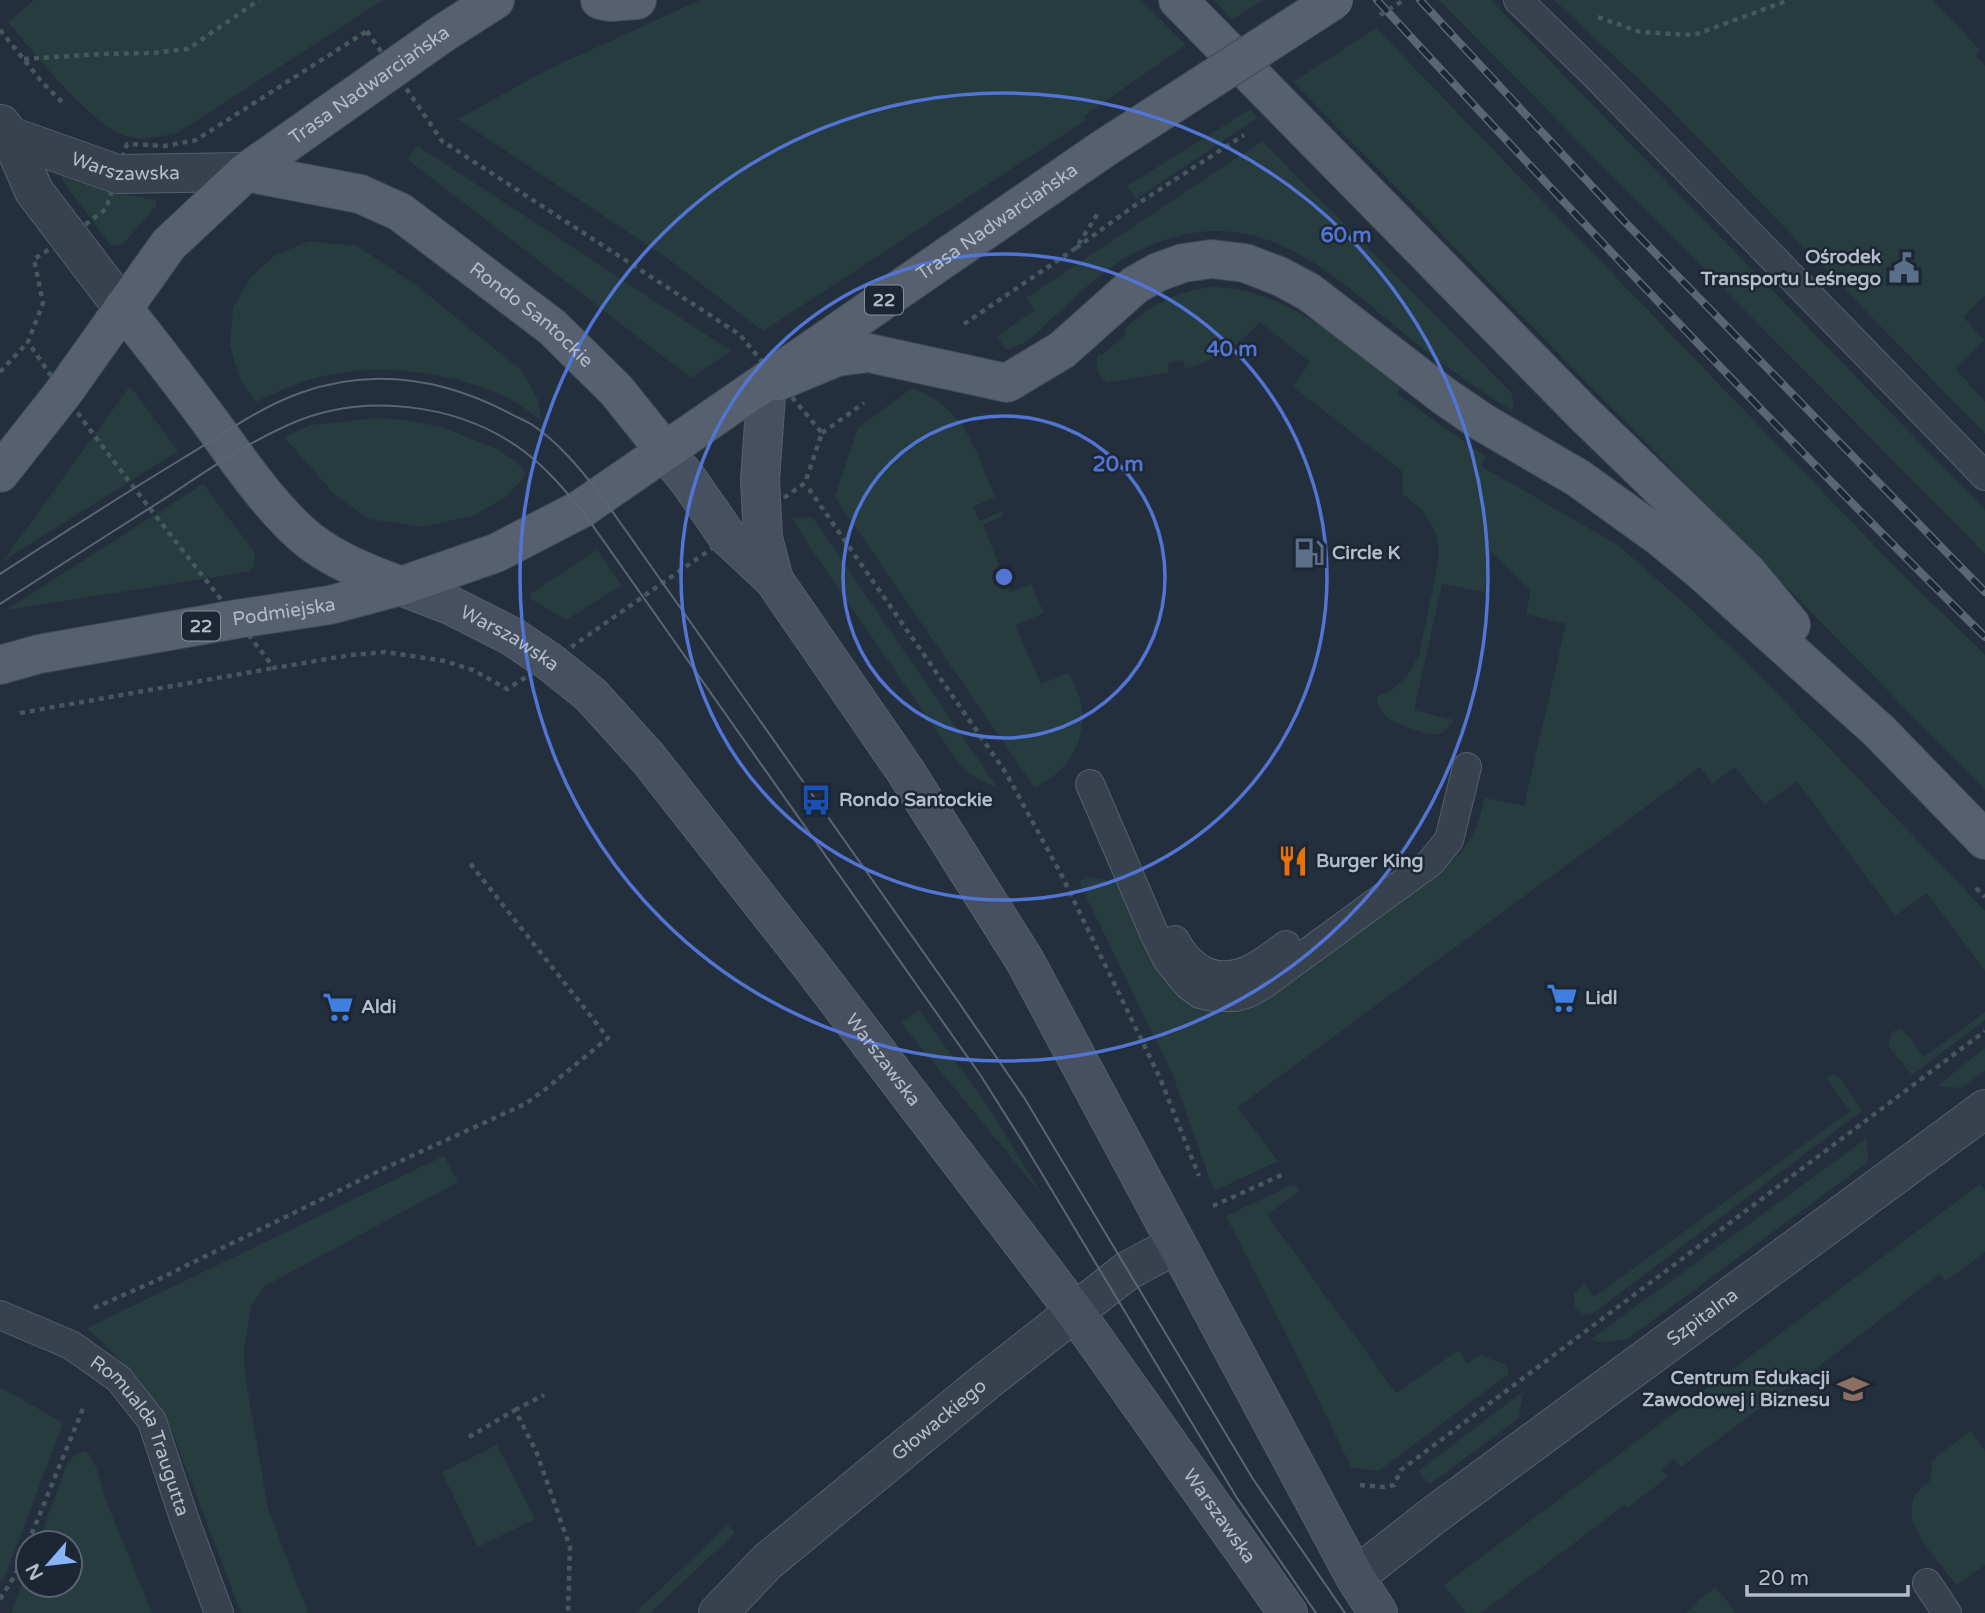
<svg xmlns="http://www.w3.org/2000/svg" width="1985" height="1613" viewBox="0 0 1985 1613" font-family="'Varela Round',sans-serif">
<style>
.green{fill:#263c3f}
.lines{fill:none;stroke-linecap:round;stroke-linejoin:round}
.service-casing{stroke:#565f6c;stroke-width:30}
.minor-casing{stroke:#565f6c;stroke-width:40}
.tertiary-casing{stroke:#565f6c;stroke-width:40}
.secondary-casing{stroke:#565f6c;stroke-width:40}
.primary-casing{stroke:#414a57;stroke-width:40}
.path{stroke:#44595c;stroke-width:4.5;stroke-dasharray:5 5;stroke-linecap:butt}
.service{stroke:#38414e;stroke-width:28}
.minor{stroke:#38414e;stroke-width:38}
.tertiary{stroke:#38414e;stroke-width:38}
.secondary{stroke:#465061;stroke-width:38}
.primary{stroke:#56606e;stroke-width:38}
.tram{stroke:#5a6575;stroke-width:2}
.rail-casing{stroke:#5a6575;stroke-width:8}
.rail{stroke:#1d2633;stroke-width:5;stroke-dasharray:16;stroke-linecap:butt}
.primary-bridge-casing{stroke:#414a57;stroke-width:40;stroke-linecap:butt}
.path-bridge{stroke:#44595c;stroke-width:4.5;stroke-dasharray:5 5;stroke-linecap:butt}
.primary-bridge{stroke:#56606e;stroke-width:38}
.ring{fill:none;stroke:#5274d3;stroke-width:3.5}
.labels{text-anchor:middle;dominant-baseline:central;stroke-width:5;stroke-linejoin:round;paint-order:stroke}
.shield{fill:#1d2633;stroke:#878f9c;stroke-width:2}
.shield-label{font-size:18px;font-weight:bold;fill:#b4bcc9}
.street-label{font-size:19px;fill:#b4bcc9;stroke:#1d2633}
.poi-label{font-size:19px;font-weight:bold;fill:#b4bcc9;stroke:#1d2633;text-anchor:start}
.centre{fill:#5274d3;stroke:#1d2633;stroke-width:3.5}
.ring-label{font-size:21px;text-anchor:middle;font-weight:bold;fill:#5274d3;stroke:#1d2633;stroke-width:5;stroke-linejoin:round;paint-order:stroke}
</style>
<rect width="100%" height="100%" fill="#242f3e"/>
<g class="green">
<path d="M34,0H383L179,132C163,136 147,141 130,137C93,129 34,52 8,22Z"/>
<path d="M700,0H1141L1186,45L1084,116L1086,120L763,331L667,258L458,119L545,71Z"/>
<path d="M1214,0H1263L1232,20Z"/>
<path d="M1439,0H1491L1985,510V554Z"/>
<path d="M1554,0H1933L1980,50L1975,55L1985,66V296L1963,317L1984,340L1955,368L1985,402V434L1663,102Z"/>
<path d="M1376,28L1898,570L1985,655V790L1293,82Z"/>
<path d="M1251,109L1257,118L1136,199L1127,186Z"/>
<path d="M1262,141L1511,392L1514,407L1512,411C1477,388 1444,366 1412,340C1330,273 1258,196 1144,248C1104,265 1065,308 1032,337L1022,344L1006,350L997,336L1035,310L1026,298Z"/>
<path d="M418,146L731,351L691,378L407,159Z"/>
<path d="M67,171L89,185L105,191L156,200V206L123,244L111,246L62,180V174Z"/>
<path d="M309,241L357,246L416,285L522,371L538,400L541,420C527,410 512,399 495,392C438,370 375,363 315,378C295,383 275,393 256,402L239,377L230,345L233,307L252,276L275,255Z"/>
<path d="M1214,287C1288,289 1344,344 1400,387L1397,394L1486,457L1481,466L1618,545L1694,612L1769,685L1985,911V971L1927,893L1895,916L1797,781L1764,805L1735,767L1712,784L1700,767L1238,1107L1278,1161L1214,1191L1172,1073L1079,882L1090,877L1114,882L1129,894L1139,920L1263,999L1458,856C1474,838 1479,821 1485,798L1524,806L1566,624L1526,614L1531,590L1491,552L1484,592L1442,584L1414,710L1454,720C1450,726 1446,732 1438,734C1431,736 1423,732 1416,730C1400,725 1377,718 1377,697L1393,689L1407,676L1419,655L1437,568L1439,551L1436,534L1430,521L1423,511L1403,494L1402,471L1293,387L1310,362L1260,322C1236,347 1219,359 1185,369L1183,360L1168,363L1169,372L1107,383C1097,374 1094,365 1099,353L1102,355L1126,334L1124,330C1148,306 1180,289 1214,287Z"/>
<path d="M130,386L178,451L3,561Z"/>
<path d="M912,388C966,408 975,449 995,497L973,507L979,521L1002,511L1003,516L983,525L1010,592L1031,584L1044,613L1015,625L1041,684L1069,673C1073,683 1079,694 1081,704C1088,739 1067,775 1034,787L835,497L858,428Z"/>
<path d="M376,418L407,420L441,427L497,449L515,461L527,474L506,497L472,516L421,527L369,519L335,495L284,437L311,425Z"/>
<path d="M203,484L255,553L254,566L248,572L6,610Z"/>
<path d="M792,517L813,518L997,787C982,782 971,776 960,765L810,547Z"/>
<path d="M597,550L622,585L566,620L531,599L530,594Z"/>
<path d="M919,1010L987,1105L1042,1195L901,1023Z"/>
<path d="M1985,1012V1020L1912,1075L1888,1046L1892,1032L1901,1028L1924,1057Z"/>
<path d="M1985,1048V1071L1961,1088L1937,1086Z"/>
<path d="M1832,1074L1838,1076L1862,1111L1592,1314L1584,1315L1574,1305V1293L1584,1283L1594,1297L1850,1111L1826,1077Z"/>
<path d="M1867,1138L1868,1162L1626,1340L1599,1342L1590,1340Z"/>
<path d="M444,1156L458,1182L265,1286L251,1306L244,1350L245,1375L268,1509L308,1613H241L170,1426L139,1379L87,1328Z"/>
<path d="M1294,1184L1300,1191L1267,1215L1396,1393L1459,1350L1467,1364L1480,1355L1506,1365L1509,1374L1378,1471L1351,1467L1298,1358L1226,1216Z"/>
<path d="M1980,1184L1985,1190V1252L1946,1281L1939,1275L1789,1389L1787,1388L1681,1467L1674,1459L1661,1469L1668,1477L1628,1507L1625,1505L1481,1613H1466L1444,1585Z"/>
<path d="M0,1387L63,1423L4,1579L0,1583Z"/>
<path d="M1524,1391L1518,1419L1430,1484L1418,1471Z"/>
<path d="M1971,1431L1985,1451V1565L1956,1585C1943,1567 1919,1542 1913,1521C1910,1512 1912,1503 1915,1494C1930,1480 1933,1485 1931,1461Z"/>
<path d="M497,1445L535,1519L478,1547L442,1472Z"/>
<path d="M83,1451L89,1454L97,1469L106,1501L152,1613H11L28,1570V1585H70V1543H38L67,1464L74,1456Z"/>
<path d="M728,1525L735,1533L650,1613H635Z"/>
<path d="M1716,1587L1736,1613H1685L1698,1604L1696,1602Z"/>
</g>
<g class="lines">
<g class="service-casing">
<g id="service">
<path d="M1518,0L1596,76L1985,476"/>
<path d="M1090,784L1154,933L1167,959L1181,977L1189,986L1200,994L1214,997H1236L1249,993L1263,985L1430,863L1449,840L1467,767"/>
<path d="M1175,940C1190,969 1216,984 1248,970C1262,964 1274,954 1286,945"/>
<path id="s1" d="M0,1315L71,1345L119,1379L152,1421L184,1518L219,1613"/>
<path d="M1927,1583L1947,1613"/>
</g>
</g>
<g class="minor-casing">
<g id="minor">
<path id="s2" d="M1355,1577L1434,1515L1985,1109"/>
</g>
</g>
<g class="tertiary-casing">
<g id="tertiary">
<path d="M1,124L10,136L34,191L123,308"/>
<path id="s3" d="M10,136L117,174L246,172"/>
<path id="s4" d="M718,1613L768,1561L984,1383L1127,1271L1175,1245"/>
</g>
</g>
<g class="secondary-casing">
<g id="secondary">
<path d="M767,381L760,480L763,538L774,580"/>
<path d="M665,451L689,481L727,536L774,580L906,772L1025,961L1355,1577L1378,1613"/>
<path id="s5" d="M401,586L450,605L513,637L550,662L591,695L648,758L816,972L1075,1312L1288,1613"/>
</g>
</g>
<g class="primary-casing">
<g id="primary">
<path d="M600,0L610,2L637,0"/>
<path d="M1178,0L1584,414L1747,572L1791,625"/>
<path id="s6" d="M246,172L360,194L400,212L552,327L616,390L665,451"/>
<path d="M123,308C156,350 189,392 220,435C245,470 277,515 310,541C337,562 370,574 401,586"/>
<path d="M767,381H779L837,357L869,353L1007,383L1062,350L1135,285L1158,272L1183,263L1212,259L1245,263L1279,276L1309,292L1444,396L1482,422L1578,478L1660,537L1699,569L1879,731L1985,840"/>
<path id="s7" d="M0,473L63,393L169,244L246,172L442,34L495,0"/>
<path id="s8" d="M0,665L39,654L237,619L330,605L401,586L496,553L581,509L1103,149"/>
</g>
</g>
<g class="path">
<path d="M1598,17L1640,32L1694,35L1789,0"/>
<path d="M0,30L42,82L62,102"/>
<path d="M367,31L442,141L739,334L822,433L805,483L550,662L507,689L473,670L445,661L385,652L351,655L274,668C192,560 104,455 28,342L43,303L34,259L69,237L106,209L127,144L165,146L196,140Z"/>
<path d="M24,59L101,54L153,53L188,49L259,0"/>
<path d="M1076,248L1134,206L1244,135"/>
<path d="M964,324L1076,248L1098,213"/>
<path d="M0,372L28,342"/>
<path d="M822,433L864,403"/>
<path d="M809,489L1006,773L1062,876L1160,1078L1199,1176"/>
<path d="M20,713L274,668"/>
<path d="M1976,888L1985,897"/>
<path d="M1213,1206L1286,1173"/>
<path d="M94,1308L153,1282L383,1169L525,1104L547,1088L608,1038L469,862"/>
<path d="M515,1410L544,1395"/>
<path d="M469,1437L515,1410L536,1451L570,1547L568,1613"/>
<path d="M1360,1485L1383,1487L1394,1485L1401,1470L1985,1031"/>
<path d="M28,1543L84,1406"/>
<path d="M0,1599L14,1577L28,1544"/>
</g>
<use href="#service" class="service"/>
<use href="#minor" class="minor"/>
<use href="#tertiary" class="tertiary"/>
<use href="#secondary" class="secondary"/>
<use href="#primary" class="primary"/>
<g class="tram">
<path d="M0,574C60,535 119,497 180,460C219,437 258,408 300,393C373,367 443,378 511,414C518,418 527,421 534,426C560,444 581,470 600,494L955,997L1025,1099L1253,1479L1345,1613"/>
<path d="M0,604C54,569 107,535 161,501C202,474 243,445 288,425C363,391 460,403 525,452C547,469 563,488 581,509L981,1076L1024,1144L1237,1498L1316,1613"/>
</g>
<g class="rail-casing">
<g id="rail">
<path d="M1377,0C1575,216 1777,430 1985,637"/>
<path d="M1420,0L1625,222L1985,592"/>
</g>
</g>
<use href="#rail" class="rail"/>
<g class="primary-bridge-casing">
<path id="primary-bridge" d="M1103,149L1334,0"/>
</g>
<path class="path-bridge" d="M1380,15L1404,0"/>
<use href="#primary-bridge" class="primary-bridge"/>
</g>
<g class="ring">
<circle cx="1004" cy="577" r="161"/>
<circle cx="1004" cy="577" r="323"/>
<circle cx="1004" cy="577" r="484"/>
</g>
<defs>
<g id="civic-bare" transform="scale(2.415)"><path d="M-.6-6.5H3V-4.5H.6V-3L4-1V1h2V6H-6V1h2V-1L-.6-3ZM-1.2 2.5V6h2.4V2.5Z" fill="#5c6f8a" stroke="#1d2633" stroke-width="2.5" paint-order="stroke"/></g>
<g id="fuel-bare" transform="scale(2.415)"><path d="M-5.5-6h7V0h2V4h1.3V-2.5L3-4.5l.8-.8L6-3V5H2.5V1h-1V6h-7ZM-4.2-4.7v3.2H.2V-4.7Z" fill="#5c6f8a" stroke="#1d2633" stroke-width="2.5" paint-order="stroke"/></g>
<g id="bus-bare" transform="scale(2.415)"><path d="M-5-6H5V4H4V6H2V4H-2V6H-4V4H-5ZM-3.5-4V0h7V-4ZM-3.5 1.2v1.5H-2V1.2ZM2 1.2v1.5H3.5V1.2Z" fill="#1a4fb4" stroke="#1d2633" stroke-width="2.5" paint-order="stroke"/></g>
<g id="restaurant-bare" transform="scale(2.415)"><path d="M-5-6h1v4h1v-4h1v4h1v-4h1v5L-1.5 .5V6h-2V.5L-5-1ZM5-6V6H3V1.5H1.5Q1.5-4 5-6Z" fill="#e8710a" stroke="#1d2633" stroke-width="2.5" paint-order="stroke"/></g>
<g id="supermarket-bare" transform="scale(2.415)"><path d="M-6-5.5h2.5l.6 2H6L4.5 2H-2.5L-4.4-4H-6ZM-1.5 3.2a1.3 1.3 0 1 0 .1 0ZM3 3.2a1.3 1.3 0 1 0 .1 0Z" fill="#3f7fe0" stroke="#1d2633" stroke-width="2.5" paint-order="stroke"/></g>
<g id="school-bare" transform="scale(2.415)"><path d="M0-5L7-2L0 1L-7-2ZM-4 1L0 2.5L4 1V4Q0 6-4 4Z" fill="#8d6e63" stroke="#1d2633" stroke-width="2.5" paint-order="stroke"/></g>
</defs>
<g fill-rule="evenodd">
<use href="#civic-bare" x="1904" y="268"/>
<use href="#fuel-bare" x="1309" y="553"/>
<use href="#bus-bare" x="816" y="800"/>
<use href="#restaurant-bare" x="1293" y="861"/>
<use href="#supermarket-bare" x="1562" y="998"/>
<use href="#supermarket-bare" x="338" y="1007"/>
<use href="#school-bare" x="1853" y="1389"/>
</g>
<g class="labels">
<g class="shield">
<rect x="865" y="285.5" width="38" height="29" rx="5"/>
<rect x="182" y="611.5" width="38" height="29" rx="5"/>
</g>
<g class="shield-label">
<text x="884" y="300">22</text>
<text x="201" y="626">22</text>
</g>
<g class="street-label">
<text stroke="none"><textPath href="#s7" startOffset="541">Trasa Nadwarciańska</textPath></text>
<text stroke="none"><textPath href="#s3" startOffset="121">Warszawska</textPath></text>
<text stroke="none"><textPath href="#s8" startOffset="1111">Trasa Nadwarciańska</textPath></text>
<text stroke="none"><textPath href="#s6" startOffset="327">Rondo Santockie</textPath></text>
<text stroke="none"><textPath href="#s8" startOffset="289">Podmiejska</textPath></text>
<text stroke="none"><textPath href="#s5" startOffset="121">Warszawska</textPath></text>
<text stroke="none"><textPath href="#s5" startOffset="688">Warszawska</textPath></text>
<text stroke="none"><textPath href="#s2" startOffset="434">Szpitalna</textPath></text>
<text stroke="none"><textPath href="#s4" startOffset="294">Głowackiego</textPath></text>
<text stroke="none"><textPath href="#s1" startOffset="196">Romualda Traugutta</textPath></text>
<text stroke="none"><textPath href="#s5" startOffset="1255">Warszawska</textPath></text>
</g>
<g class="poi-label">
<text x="1881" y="257" text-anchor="end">Ośrodek<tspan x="1881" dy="22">Transportu Leśnego</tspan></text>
<text x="1332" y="553">Circle K</text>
<text x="839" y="800">Rondo Santockie</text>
<text x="1316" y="861">Burger King</text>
<text x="1585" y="998">Lidl</text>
<text x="361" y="1007">Aldi</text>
<text x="1830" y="1378" text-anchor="end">Centrum Edukacji<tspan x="1830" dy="22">Zawodowej i Biznesu</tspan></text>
</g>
</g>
<circle cx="1004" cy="577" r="10" class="centre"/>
<g class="ring-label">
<text x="1346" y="242">60 m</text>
<text x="1232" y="356">40 m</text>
<text x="1118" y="471">20 m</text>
</g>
<g transform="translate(49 1564) rotate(242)"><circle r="33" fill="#1d2633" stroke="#59626f" stroke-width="2"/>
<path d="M0-5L12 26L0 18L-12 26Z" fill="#8ab4f8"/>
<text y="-10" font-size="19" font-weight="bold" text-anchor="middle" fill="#b4bcc9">N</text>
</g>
<path d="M1747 1585v10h161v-10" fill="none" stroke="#b4bcc9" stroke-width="3.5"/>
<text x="1758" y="1585" font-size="21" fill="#b4bcc9" stroke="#1d2633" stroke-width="5" paint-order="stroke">20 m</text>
</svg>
